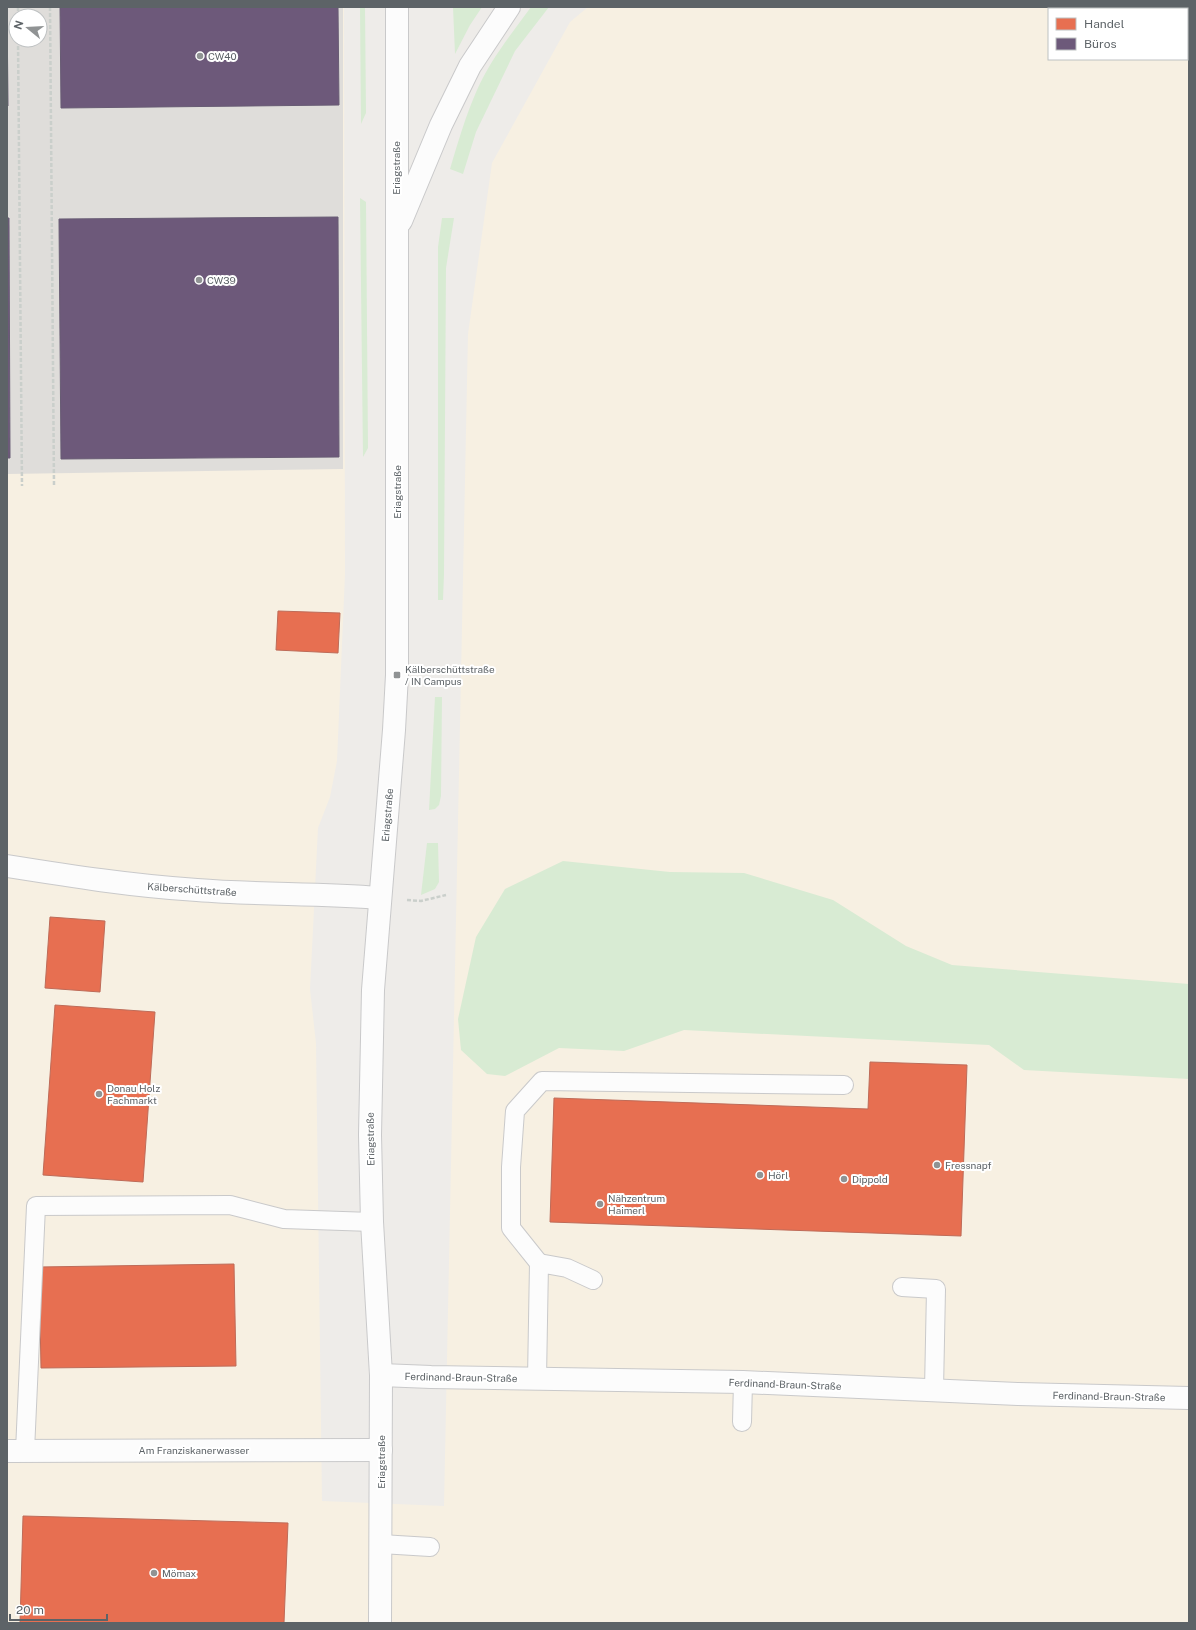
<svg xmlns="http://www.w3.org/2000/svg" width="1196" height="1630" viewBox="0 0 1196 1630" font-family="'Public Sans',sans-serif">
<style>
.commercial{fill:#f7f0e2;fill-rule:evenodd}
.industrial{fill:#dfddda;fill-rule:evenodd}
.green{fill:#d8ebd3}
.shops{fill:#e76f51;stroke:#be6b58}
.offices{fill:#6d597a;stroke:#685c74}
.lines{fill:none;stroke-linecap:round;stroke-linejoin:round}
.service-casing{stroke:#c9c9ca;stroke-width:20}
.minor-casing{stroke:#c9c9ca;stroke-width:24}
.tertiary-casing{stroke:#c9c9ca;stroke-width:24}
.path{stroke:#cacfcb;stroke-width:2.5;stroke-dasharray:4 2;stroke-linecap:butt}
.service{stroke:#fcfcfc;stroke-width:18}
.minor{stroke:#fcfcfc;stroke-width:22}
.tertiary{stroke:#fcfcfc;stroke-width:22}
.poi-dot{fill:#909394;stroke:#fff;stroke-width:1.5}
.labels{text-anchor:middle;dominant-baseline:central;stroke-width:4;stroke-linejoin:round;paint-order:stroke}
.poi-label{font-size:10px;fill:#5d6367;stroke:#fff;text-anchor:start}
.street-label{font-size:10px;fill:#5d6367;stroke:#fff}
</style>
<rect width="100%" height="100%" fill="#eeece9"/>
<path class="commercial" d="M7,7H344L345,574L337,761L330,797L318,828L310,989L316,1043L322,1501L444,1506L468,334L492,163L570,22L588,7H1189V1623H7ZM1049,9H1187V59H1049ZM16,16H40V40H16Z"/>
<path class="industrial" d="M7,7H343V469L7,474ZM16,16H40V40H16Z"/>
<g class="green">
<path d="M360,7H365L366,113L361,124Z"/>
<path d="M453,7H482L470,25L455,54Z"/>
<path d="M531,7H549L515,51L476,132L463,174L450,169C458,142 466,115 477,90C490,60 512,33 531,7Z"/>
<path d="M360,198L366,202L368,448L363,457Z"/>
<path d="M442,218H454L446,268L444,574L443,600H438V247Z"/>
<path d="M435,697H442L441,796L439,805L435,809L429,810Z"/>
<path d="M427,843H438L439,882L435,889L421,895Z"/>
<path d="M563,861L670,872L744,873L833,900L906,946L952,965L1189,984V1079L1024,1070L989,1045L684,1030L624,1051L559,1048L505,1076L487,1074L461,1050L458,1019L476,937L505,889Z"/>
</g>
<g class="shops">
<path d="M278,611L340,613L338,653L276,650Z"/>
<path d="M50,917L105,921L100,992L45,988Z"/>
<path d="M55,1005L155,1012L143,1182L43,1175Z"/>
<path d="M870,1062L967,1065L961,1236L550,1222L554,1098L868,1109Z"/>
<path d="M234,1264L236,1366L41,1368L39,1267Z"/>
<path d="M23,1516L288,1523L284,1623H20Z"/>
</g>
<g class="offices">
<path d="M7,7L8,106H7Z"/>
<path d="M60,7H338L339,105L61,108Z"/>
<path d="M338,217L339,457L61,459L59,219Z"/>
<path d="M7,218H9L10,458H7Z"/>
</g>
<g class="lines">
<g class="service-casing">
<g id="service">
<path d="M539,1263L511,1228V1167L515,1111L542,1081L844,1085"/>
<path d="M902,1287L936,1289L934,1390"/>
<path d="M537,1379L539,1263L567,1268L593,1280"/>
<path d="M742,1422L743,1382"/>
<path d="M25,1451L36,1206L230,1205L284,1219L372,1222"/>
<path d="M381,1544L430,1547"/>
</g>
</g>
<g class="minor-casing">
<g id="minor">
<path d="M7,866C70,876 133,886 197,890C258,895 318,893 379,898"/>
<path d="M381,1375L431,1377L743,1382L1018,1394L1189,1398"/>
<path d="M7,1451L381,1450"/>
</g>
</g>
<g class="tertiary-casing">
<g id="tertiary">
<path d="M401,221L441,125L470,66L509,7"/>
<path d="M380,1623L381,1375L372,1222L370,1135L373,990L394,730L397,675V7"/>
</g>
</g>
<g class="path">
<path d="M18,7V16"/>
<path d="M50,7L54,485"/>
<path d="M18,40L22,486"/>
<path d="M407,900L421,901L446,895"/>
</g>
<use href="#service" class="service"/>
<use href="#minor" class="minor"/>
<use href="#tertiary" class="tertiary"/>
</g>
<g class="poi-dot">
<circle cx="200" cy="56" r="4"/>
<circle cx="199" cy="280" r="4"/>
<rect x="393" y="671" width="8" height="8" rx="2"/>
<circle cx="99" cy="1094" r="4"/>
<circle cx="937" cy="1165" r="4"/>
<circle cx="760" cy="1175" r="4"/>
<circle cx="844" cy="1179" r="4"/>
<circle cx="600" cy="1204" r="4"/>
<circle cx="154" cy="1573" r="4"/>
</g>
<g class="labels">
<g class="poi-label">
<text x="208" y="56">CW40</text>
<text x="207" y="280">CW39</text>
<text x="405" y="669">Kälberschüttstraße<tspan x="405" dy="12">/ IN Campus</tspan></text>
<text x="107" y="1088">Donau Holz<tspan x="107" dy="12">Fachmarkt</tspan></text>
<text x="945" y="1165">Fressnapf</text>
<text x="768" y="1175">Hörl</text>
<text x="852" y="1179">Dippold</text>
<text x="608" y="1198">Nähzentrum<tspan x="608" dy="12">Haimerl</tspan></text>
<text x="162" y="1573">Mömax</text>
</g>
<g class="street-label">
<text transform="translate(396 168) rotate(-90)">Eriagstraße</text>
<text transform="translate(397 492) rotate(-90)">Eriagstraße</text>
<text transform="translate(387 815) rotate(-85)">Eriagstraße</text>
<text transform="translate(192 889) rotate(4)">Kälberschüttstraße</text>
<text transform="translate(370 1139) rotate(-91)">Eriagstraße</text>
<text transform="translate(461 1377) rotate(1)">Ferdinand-Braun-Straße</text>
<text transform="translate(785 1384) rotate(2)">Ferdinand-Braun-Straße</text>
<text transform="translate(1109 1396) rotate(1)">Ferdinand-Braun-Straße</text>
<text x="194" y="1450">Am Franziskanerwasser</text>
<text transform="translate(381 1462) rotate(-90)">Eriagstraße</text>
</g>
</g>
<rect width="1196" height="1630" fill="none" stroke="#5d6367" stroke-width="16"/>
<rect x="1048" y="8" width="140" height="52" fill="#ffffff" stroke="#bec1c2"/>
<rect x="1056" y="18" width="20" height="12" fill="#e76f51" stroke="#bec1c2"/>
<text x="1084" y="28" font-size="12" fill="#5d6367">Handel</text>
<rect x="1056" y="38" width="20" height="12" fill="#6d597a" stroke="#bec1c2"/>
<text x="1084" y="48" font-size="12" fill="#5d6367">Büros</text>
<g transform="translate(28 28) rotate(288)"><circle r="19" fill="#ffffff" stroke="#bec1c2"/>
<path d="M0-3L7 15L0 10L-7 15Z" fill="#909394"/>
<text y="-6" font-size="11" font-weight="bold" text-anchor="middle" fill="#5d6367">N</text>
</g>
<path d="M10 1614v6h97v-6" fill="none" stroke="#5d6367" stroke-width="2"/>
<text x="16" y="1614" font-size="12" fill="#5d6367" stroke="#ffffff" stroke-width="3" paint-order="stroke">20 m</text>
</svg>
